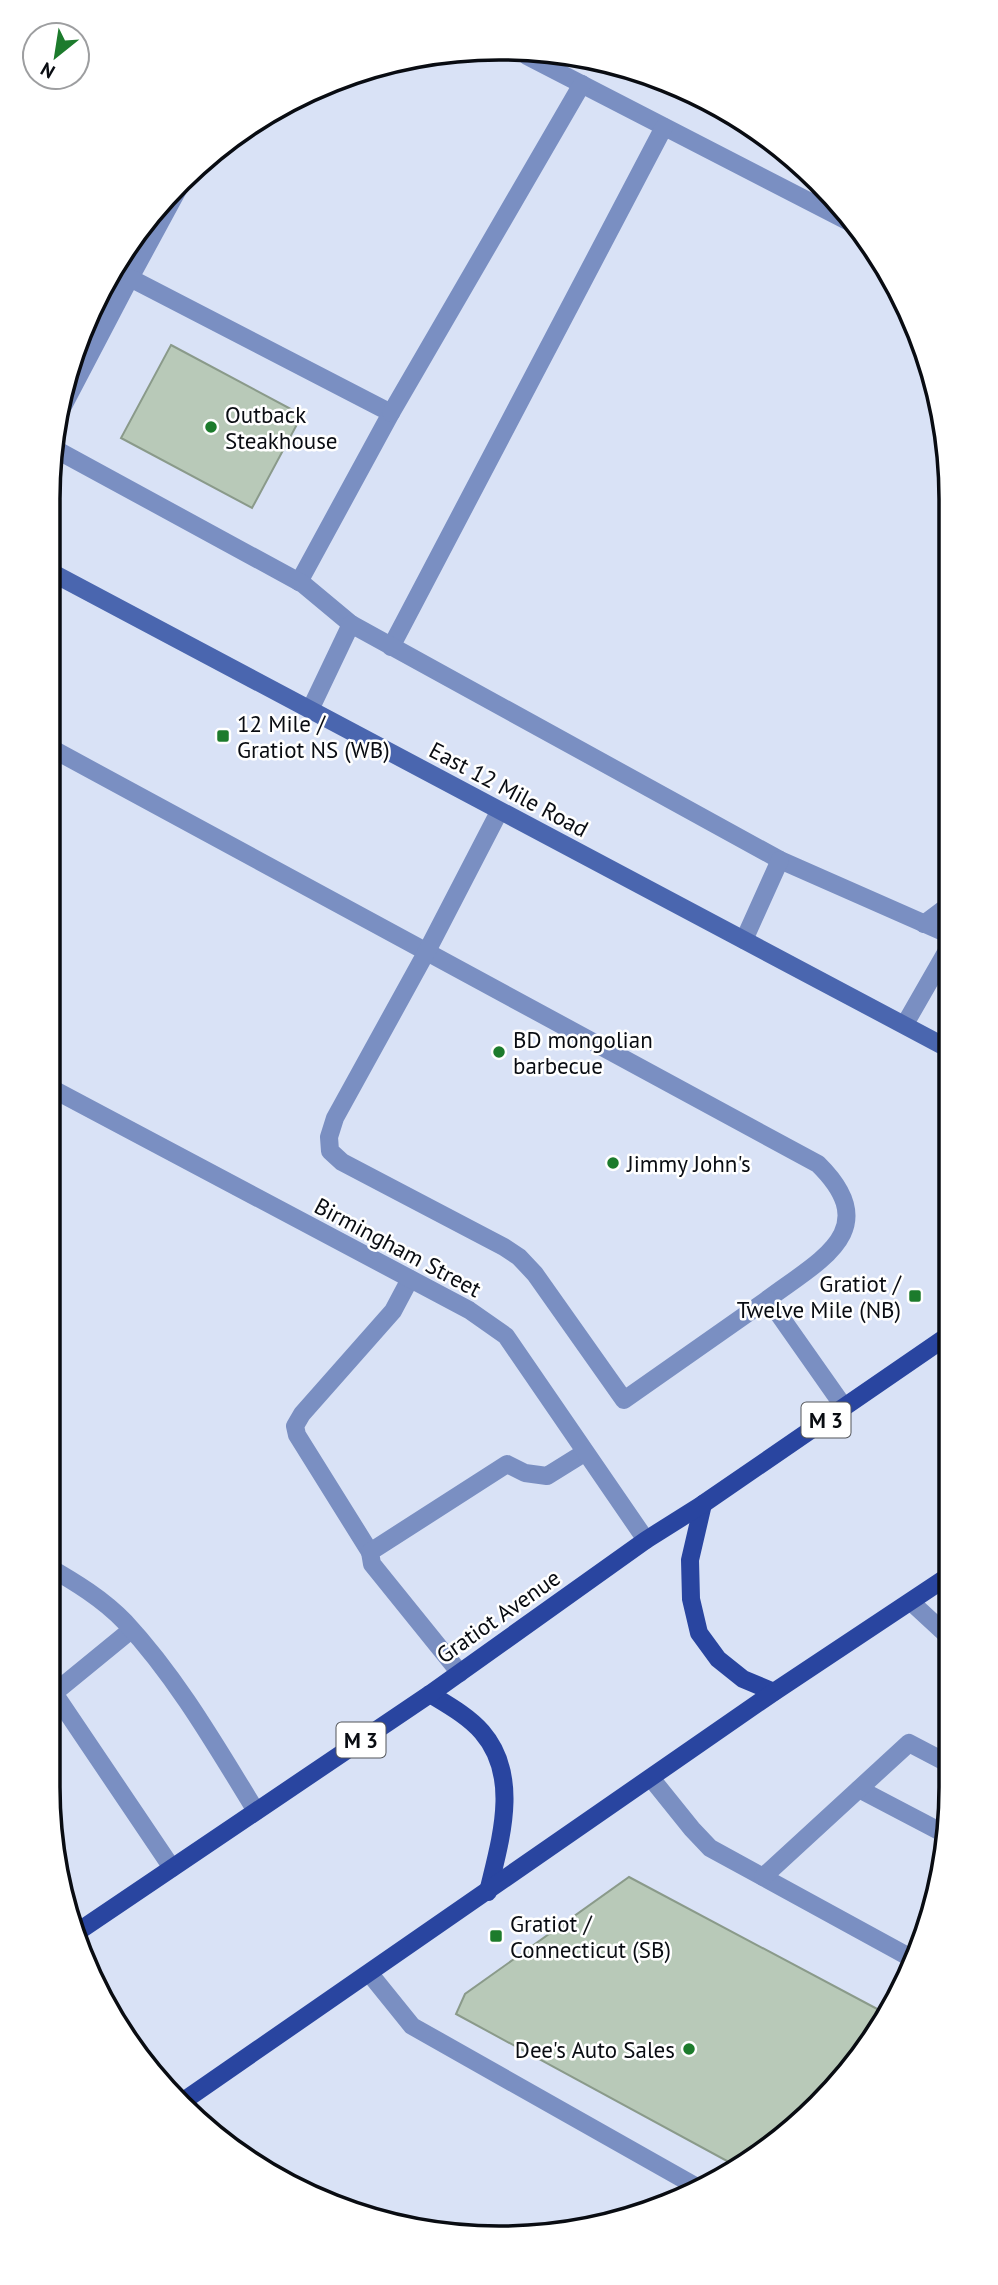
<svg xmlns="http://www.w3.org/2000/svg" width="998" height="2285" viewBox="0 0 998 2285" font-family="'PT Sans',sans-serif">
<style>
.building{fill:#b8c9b8;stroke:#8a9a8a;stroke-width:2}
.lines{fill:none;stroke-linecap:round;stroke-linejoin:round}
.lane{stroke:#7a8fc2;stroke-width:18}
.street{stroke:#7a8fc2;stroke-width:18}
.secondary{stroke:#4a66af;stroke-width:18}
.primary{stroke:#2945a0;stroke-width:18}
.poi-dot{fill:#1c7b2c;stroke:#fff;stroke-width:2.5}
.labels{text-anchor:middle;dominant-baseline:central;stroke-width:5;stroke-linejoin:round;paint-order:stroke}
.shield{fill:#fff;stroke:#535559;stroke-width:2}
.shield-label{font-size:21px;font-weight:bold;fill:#090c12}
.poi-label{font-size:23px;fill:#090c12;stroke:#fff;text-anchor:start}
.street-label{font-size:23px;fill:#090c12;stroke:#fff}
.rim{fill:none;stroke:#090c12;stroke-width:3.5}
</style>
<rect width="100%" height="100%" fill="#d9e2f6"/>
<g class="building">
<path d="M171,345L302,415L252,508L121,438Z"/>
<path d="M629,1877L881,2011L839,2084L738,2167L456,2014L465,1994Z"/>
</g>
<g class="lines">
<g class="lane">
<path d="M527,56L859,227"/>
<path d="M130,278L181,184"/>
<path d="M62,408L130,278L391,413L299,582"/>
<path d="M391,413L582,84"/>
<path d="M55,449L303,584L351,624"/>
<path d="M391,647L664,127"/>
<path d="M310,710L351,624L780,860L948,934"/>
<path d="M47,746L818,1164C885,1230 820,1260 768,1299L844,1407"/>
<path d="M499,812L427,951L335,1118L329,1137L330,1151L342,1162L504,1247L519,1257L535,1274L624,1400L768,1299"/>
<path d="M924,924L948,906"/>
<path d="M744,940L780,860"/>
<path d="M905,1024L948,949"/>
<path d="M370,1552L297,1435L295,1426L302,1414L393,1311L410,1279"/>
<path d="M911,1602L950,1638"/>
<path d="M460,1673L372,1564L370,1552L507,1464L525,1473L547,1476L584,1453"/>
<path d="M47,1689L54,1693L172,1868"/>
<path d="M54,1693L131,1630"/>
<path d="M651,1778L692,1829L710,1848L911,1958"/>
<path d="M859,1789L943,1833"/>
<path d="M763,1877L909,1743L951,1765"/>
</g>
<g class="street">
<path d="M47,1086L469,1310L506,1336L646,1540"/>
<path d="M47,1566C75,1582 103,1599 125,1622C177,1678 216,1746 256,1811"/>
<path d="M370,1974L412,2026L697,2187"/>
</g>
<path class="secondary" d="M47,570L949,1049"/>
<g class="primary">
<path d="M703,1504L690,1560L691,1599L699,1633L718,1659L743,1679L774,1692"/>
<path d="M430,1694C448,1705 468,1716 482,1732C521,1777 500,1841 488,1892"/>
<path d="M73,1935L430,1694L646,1540L703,1504L949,1335"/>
<path d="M182,2102L774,1692L950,1575"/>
</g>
</g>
<g class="poi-dot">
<circle cx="211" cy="427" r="7"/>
<rect x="216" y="729" width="14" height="14" rx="3.5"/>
<circle cx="499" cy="1052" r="7"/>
<circle cx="613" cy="1163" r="7"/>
<rect x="908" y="1289" width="14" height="14" rx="3.5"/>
<rect x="489" y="1929" width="14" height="14" rx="3.5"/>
<circle cx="689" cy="2049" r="7"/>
</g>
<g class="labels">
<g class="shield">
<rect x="801.5" y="1402.5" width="49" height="35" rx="5"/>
<rect x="336.5" y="1722.5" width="49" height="35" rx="5"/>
</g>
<g class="shield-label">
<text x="826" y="1420">M 3</text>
<text x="361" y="1740">M 3</text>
</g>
<g class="poi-label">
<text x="225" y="414">Outback<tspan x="225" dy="26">Steakhouse</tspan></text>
<text x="237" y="723">12 Mile /<tspan x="237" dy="26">Gratiot NS (WB)</tspan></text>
<text x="513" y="1039">BD mongolian<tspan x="513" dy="26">barbecue</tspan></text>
<text x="627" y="1163">Jimmy John's</text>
<text x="901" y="1283" text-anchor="end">Gratiot /<tspan x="901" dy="26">Twelve Mile (NB)</tspan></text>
<text x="510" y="1923">Gratiot /<tspan x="510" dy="26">Connecticut (SB)</tspan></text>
<text x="675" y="2049" text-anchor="end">Dee's Auto Sales</text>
</g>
<g class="street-label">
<text transform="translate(509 789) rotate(28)">East 12 Mile Road</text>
<text transform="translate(398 1247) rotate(28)">Birmingham Street</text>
<text transform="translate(498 1616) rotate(-35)">Gratiot Avenue</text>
</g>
</g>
<path d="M0 0H998V2285H0ZM499 60H500A439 439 0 0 1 939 499V1787A439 439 0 0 1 500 2226H499A439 439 0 0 1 60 1787V499A439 439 0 0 1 499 60Z" fill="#fff" fill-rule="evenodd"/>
<path class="rim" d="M499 60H500A439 439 0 0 1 939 499V1787A439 439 0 0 1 500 2226H499A439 439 0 0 1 60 1787V499A439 439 0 0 1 499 60Z"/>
<g transform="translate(56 56) rotate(210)"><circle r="33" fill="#ffffff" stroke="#9d9ea0" stroke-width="2"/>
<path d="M0-5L12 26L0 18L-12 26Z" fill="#1c7b2c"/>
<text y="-10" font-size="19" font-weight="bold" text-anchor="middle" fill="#090c12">N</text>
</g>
</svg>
